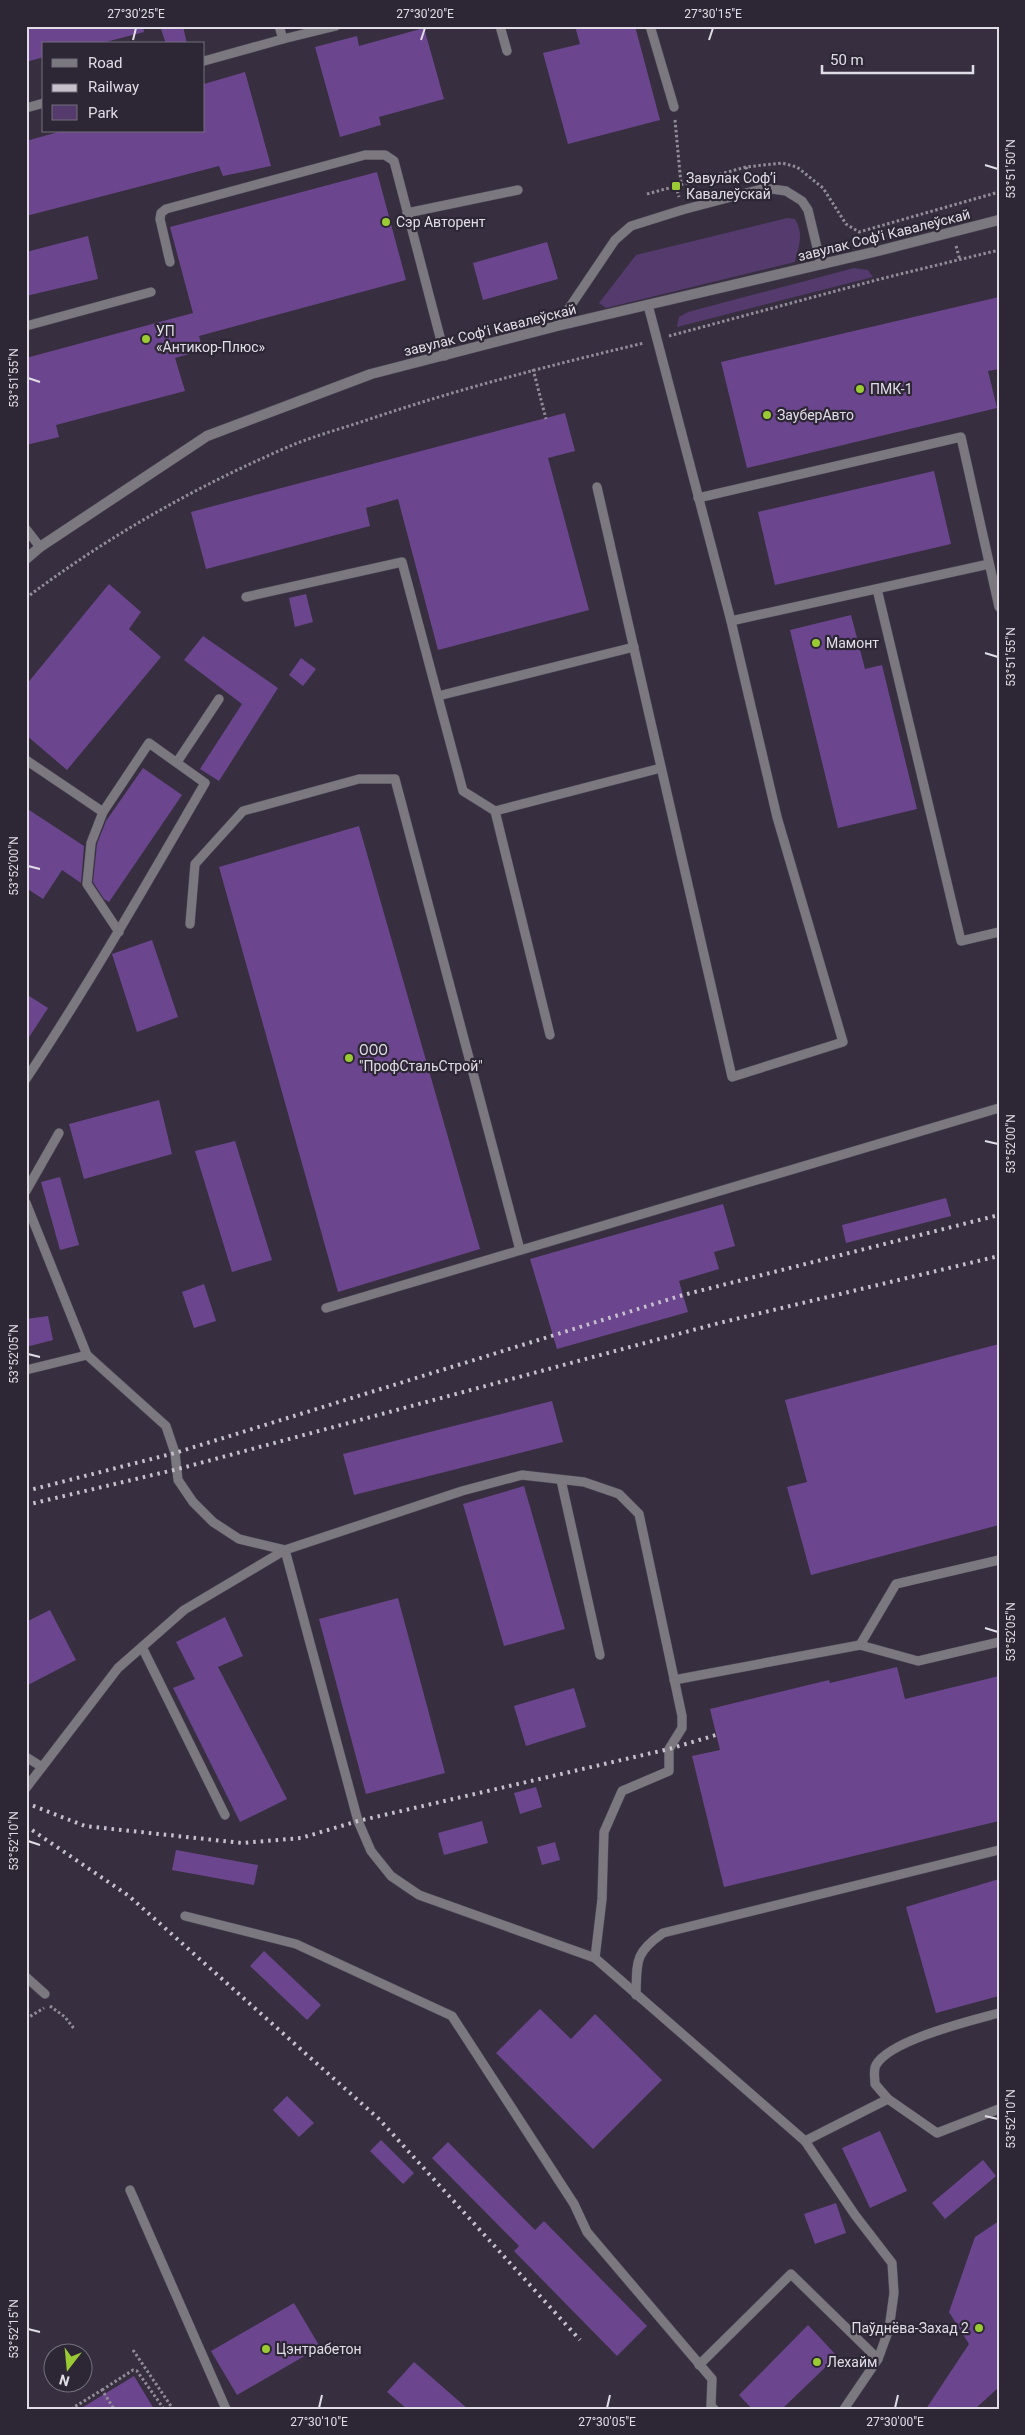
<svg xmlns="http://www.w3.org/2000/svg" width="1025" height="2435" viewBox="0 0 1025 2435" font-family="Roboto,sans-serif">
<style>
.green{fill:#543a6d}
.building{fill:#6b468e}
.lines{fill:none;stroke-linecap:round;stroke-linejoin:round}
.service-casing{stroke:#524b5a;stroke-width:10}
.tertiary-casing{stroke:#524b5a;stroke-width:11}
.path{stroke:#928c98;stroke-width:3;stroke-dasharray:2.5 2.5;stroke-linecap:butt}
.service{stroke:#7b7880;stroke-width:9}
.tertiary{stroke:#7b7880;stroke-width:10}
.rail{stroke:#c6c1cc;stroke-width:4;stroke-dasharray:2.5 5;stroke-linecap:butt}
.ticks{fill:none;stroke:#e1dde7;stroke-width:2}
.poi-dot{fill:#9acb34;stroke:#2d2635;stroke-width:2}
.labels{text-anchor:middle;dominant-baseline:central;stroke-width:4.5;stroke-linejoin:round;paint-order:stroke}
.poi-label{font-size:14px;fill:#e1dde7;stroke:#2d2635;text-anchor:start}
.street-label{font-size:14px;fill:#e1dde7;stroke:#2d2635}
.neatline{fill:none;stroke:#e1dde7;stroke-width:2}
.ticks-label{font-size:12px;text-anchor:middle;fill:#e1dde7}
</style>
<rect width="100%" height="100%" fill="#372f3f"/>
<g class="green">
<path d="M787,218L795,219C804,234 799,246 795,262L606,308L599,303L636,255Z"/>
<path d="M854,268L868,270L873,277L677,327L679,317L688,312Z"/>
</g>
<g class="building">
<path d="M26,26H143L144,32L98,44H44V57L26,62Z"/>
<path d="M160,26H183L187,44H166Z"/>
<path d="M575,26H635L660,120L568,144L543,53L580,44Z"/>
<path d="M424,28L444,99L379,117L381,125L340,137L315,47L357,36L359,46Z"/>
<path d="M245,72L271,166L223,176L219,166L26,216V141L62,131H204V84Z"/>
<path d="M377,172L406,280L199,336L203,350L175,358L185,391L56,425L59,437L26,445V358L193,313L170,227Z"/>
<path d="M88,236L98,279L26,296V252Z"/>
<path d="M547,242L558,279L483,300L473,263Z"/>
<path d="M999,297V369L988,371L997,408L747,468L721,362Z"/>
<path d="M565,413L575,451L548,458L589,610L438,650L398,499L366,508L370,526L206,569L191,512Z"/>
<path d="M934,471L951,544L775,585L758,512Z"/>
<path d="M109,584L141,612L129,629L161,657L67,770L26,735V685Z"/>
<path d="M306,594L313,622L295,627L289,598Z"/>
<path d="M851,615L865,669L882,665L917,809L838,828L790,630Z"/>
<path d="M203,636L278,688L219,781L200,769L242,704L184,660Z"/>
<path d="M301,658L316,669L303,686L289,675Z"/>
<path d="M143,768L182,795L109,902L104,899L93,882L97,844L106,821Z"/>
<path d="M26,808L84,846L81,883L62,870L43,899L26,888Z"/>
<path d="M359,826L480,1249L338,1292L219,867Z"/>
<path d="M152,940L178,1017L137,1032L112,954Z"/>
<path d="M26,994L48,1008L26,1042Z"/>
<path d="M159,1100L172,1154L84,1179L69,1124Z"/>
<path d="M235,1141L272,1260L232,1272L195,1151Z"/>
<path d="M60,1177L79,1245L60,1250L41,1182Z"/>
<path d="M946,1198L951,1216L846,1243L842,1225Z"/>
<path d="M723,1204L735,1246L714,1252L719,1269L679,1281L688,1312L557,1349L530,1259Z"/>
<path d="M204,1284L216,1321L194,1328L182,1292Z"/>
<path d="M48,1316L53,1340L26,1347V1319Z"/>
<path d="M999,1344V1525L811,1575L787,1487L807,1482L785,1400Z"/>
<path d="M552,1401L563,1442L354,1495L343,1454Z"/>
<path d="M524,1486L565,1629L504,1646L463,1504Z"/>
<path d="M398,1598L445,1773L366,1794L319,1619Z"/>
<path d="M50,1610L76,1660L26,1686V1622Z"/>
<path d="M225,1617L243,1656L218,1667L287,1799L240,1822L173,1688L195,1679L176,1642Z"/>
<path d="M897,1667L905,1699L999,1676V1821L724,1887L692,1756L720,1750L710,1709L829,1680L830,1683Z"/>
<path d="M574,1688L586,1727L526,1746L514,1706Z"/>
<path d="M536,1787L542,1807L520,1814L514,1793Z"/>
<path d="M482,1821L488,1843L444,1855L438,1833Z"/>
<path d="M555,1842L560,1860L542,1865L537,1847Z"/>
<path d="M176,1850L258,1865L254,1885L172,1870Z"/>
<path d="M999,1879V1996L936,2013L906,1907Z"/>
<path d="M264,1951L321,2005L307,2020L250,1966Z"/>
<path d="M540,2009L571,2039L595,2014L662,2080L593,2149L496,2053Z"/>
<path d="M287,2096L314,2123L299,2137L273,2110Z"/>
<path d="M880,2131L907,2191L870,2208L842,2148Z"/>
<path d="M381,2140L414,2173L403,2184L370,2151Z"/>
<path d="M448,2142L535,2230L544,2221L647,2326L617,2356L514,2251L519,2246L432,2158Z"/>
<path d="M983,2160L996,2176L945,2219L932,2203Z"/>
<path d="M836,2203L846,2233L815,2244L804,2214Z"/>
<path d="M999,2221V2387L975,2409H926L969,2344L949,2312L975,2237Z"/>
<path d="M294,2303L320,2347L237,2395L211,2351Z"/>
<path d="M808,2325L837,2356L782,2409H752L739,2395Z"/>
<path d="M414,2362L468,2409H407L387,2392Z"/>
<path d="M134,2376L154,2409H80Z"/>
</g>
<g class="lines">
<g class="service-casing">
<g id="service">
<path d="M500,26L507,51"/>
<path d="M650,26L674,107"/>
<path d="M283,39L336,26"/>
<path d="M204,61L283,39L279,26"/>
<path d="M26,108L44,103"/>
<path d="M407,213L518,190"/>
<path d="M170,262L160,219L161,213L166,209L365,155H385L394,161L445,356"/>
<path d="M26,326L151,292"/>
<path d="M557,326L615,240L631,226L682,210L765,188L786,191L802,201L808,210L821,264"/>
<path d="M597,487L732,1077L843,1042L777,817L731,621L648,305"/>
<path d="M698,498L961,437L999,607"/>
<path d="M26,529L40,547"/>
<path d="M877,589L961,941L999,932"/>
<path d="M246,597L402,562L463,791L495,811L661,768"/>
<path d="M731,621L989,564"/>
<path d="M438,696L634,647"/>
<path d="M26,760L103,812"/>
<path d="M177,762L219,699"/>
<path d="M495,811L550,1035"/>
<path d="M190,924L195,864L243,811L359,779H395L520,1250"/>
<path d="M26,1079C90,983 147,883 205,783L149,743L103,812L91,843L87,884L119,932"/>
<path d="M26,1191L59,1133"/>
<path d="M26,1203L87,1355L166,1426L175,1453L178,1480L193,1502L213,1522L239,1539L285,1550"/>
<path d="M326,1308L999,1108"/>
<path d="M26,1370L87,1355"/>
<path d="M561,1480L600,1655"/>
<path d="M285,1550L358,1821L371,1851L391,1876L419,1895L595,1958L805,2141L855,2215L892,2263L894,2293L889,2329L878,2359L844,2409"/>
<path d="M860,1645L896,1584L999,1560"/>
<path d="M142,1647L225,1815"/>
<path d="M674,1680L860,1645L918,1661L999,1642"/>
<path d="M26,1757L42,1767"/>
<path d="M26,1788L118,1668L184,1610L285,1550L462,1491L522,1475L584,1482L619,1494L639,1514L682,1716V1728L669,1749V1771L622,1791L604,1832L602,1899L595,1958"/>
<path d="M185,1916L296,1944L452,2016L574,2204L587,2232L712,2379L711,2406L714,2409"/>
<path d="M26,1977L45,1994"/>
<path d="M636,1995C637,1962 634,1953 663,1933L999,1850"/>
<path d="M888,2099L875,2084C875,2078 873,2070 876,2065C890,2040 970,2021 999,2013"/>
<path d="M805,2141L888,2099L937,2133L999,2109"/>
<path d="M130,2190L226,2409"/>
<path d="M699,2365L791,2274L878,2359"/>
</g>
</g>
<g class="tertiary-casing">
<path id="tertiary" d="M26,559L40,547L207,436L371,374L557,326L878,251L999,220"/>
</g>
<g class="path">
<path d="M675,120L681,184"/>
<path d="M746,167L749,179"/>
<path d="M676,186L679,197"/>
<path d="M647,194L746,167L782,163L797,167L823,188L846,224L859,232L999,192"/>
<path d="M956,246L960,260"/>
<path d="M669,336L884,278L999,250"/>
<path d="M533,369L546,419"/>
<path d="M26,598C108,536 200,484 295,444C318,435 343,428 367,420C458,389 551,365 644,343"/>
<path d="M50,2006L65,2017L75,2030"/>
<path d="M26,2019L44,2008"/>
<path d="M133,2350L173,2409"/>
<path d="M102,2390L133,2370L137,2371L164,2409"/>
<path d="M71,2409L102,2390L114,2409"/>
</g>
<use href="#service" class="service"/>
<use href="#tertiary" class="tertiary"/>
<g class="rail">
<path d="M26,1491L175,1453L683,1295L999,1215"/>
<path d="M26,1505L178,1469L719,1323L999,1256"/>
<path d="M26,1803L85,1826L242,1843L301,1838L358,1821L669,1749L716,1735"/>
<path d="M26,1826L129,1896L379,2119L580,2340"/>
</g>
</g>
<path class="ticks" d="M133,40L136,28M421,40L425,28M709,40L713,28M985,165L998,169M28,378L40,382M985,653L998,657M28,866L40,869M985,1141L998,1144M28,1354L40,1357M985,1628L998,1632M28,1841L40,1845M985,2116L998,2119M28,2329L40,2332M319,2408L322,2395M607,2408L610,2395M895,2408L898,2395"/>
<g class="poi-dot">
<rect x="671" y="181" width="10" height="10" rx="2.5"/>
<circle cx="386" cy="222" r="5"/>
<circle cx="146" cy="339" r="5"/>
<circle cx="860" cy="389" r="5"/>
<circle cx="767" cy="415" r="5"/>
<circle cx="816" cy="643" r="5"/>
<circle cx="349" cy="1058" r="5"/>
<circle cx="979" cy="2328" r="5"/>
<circle cx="266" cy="2349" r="5"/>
<circle cx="817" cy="2362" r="5"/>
</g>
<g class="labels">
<g class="poi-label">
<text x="686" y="178">Завулак Софʼі<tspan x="686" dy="16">Кавалеўскай</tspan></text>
<text x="396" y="222">Сэр Авторент</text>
<text x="156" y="331">УП<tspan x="156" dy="16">«Антикор-Плюс»</tspan></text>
<text x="870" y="389">ПМК-1</text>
<text x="777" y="415">ЗауберАвто</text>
<text x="826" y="643">Мамонт</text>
<text x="359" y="1050">ООО<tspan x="359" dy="16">"ПрофСтальСтрой"</tspan></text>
<text x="969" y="2328" text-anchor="end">Паўднёва-Захад 2</text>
<text x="276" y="2349">Цэнтрабетон</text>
<text x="827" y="2362">Лехайм</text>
</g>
<g class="street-label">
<text transform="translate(884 235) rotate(-14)">завулак Софʼі Кавалеўскай</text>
<text transform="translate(490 330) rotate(-14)">завулак Софʼі Кавалеўскай</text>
</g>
</g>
<rect width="1025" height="2435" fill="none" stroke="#2d2635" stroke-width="55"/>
<rect x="42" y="42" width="162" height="90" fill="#2d2635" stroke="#756f7c"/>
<rect x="52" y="59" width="25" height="8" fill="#7b7880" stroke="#756f7c"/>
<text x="88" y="68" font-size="15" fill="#e1dde7">Road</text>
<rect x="52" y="84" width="25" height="8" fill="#c6c1cc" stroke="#756f7c"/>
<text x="88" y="92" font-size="15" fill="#e1dde7">Railway</text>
<rect x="52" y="105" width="25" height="15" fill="#543a6d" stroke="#756f7c"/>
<text x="88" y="118" font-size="15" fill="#e1dde7">Park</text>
<g transform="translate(68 2368) rotate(196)"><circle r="24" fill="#2d2635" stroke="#756f7c"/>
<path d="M0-4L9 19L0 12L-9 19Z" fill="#9acb34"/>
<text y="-8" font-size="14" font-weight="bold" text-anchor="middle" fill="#e1dde7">N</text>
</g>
<path d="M822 65v8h151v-8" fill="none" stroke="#e1dde7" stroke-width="2.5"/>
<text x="830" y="65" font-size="15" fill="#e1dde7" stroke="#2d2635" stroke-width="4" paint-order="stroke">50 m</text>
<rect x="28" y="28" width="970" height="2380" class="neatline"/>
<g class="ticks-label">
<text x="136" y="18">27°30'25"E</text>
<text x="425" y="18">27°30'20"E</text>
<text x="713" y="18">27°30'15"E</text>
<text transform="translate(1011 169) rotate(-90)" y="4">53°51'50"N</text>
<text transform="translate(14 378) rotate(-90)" y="4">53°51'55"N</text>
<text transform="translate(1011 657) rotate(-90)" y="4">53°51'55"N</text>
<text transform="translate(14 866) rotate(-90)" y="4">53°52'00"N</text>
<text transform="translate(1011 1144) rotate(-90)" y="4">53°52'00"N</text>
<text transform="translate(14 1354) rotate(-90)" y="4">53°52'05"N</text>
<text transform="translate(1011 1632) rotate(-90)" y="4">53°52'05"N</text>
<text transform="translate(14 1841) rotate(-90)" y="4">53°52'10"N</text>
<text transform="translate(1011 2119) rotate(-90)" y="4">53°52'10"N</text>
<text transform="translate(14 2329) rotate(-90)" y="4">53°52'15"N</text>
<text x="319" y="2426">27°30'10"E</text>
<text x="607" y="2426">27°30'05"E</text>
<text x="895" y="2426">27°30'00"E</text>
</g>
</svg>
